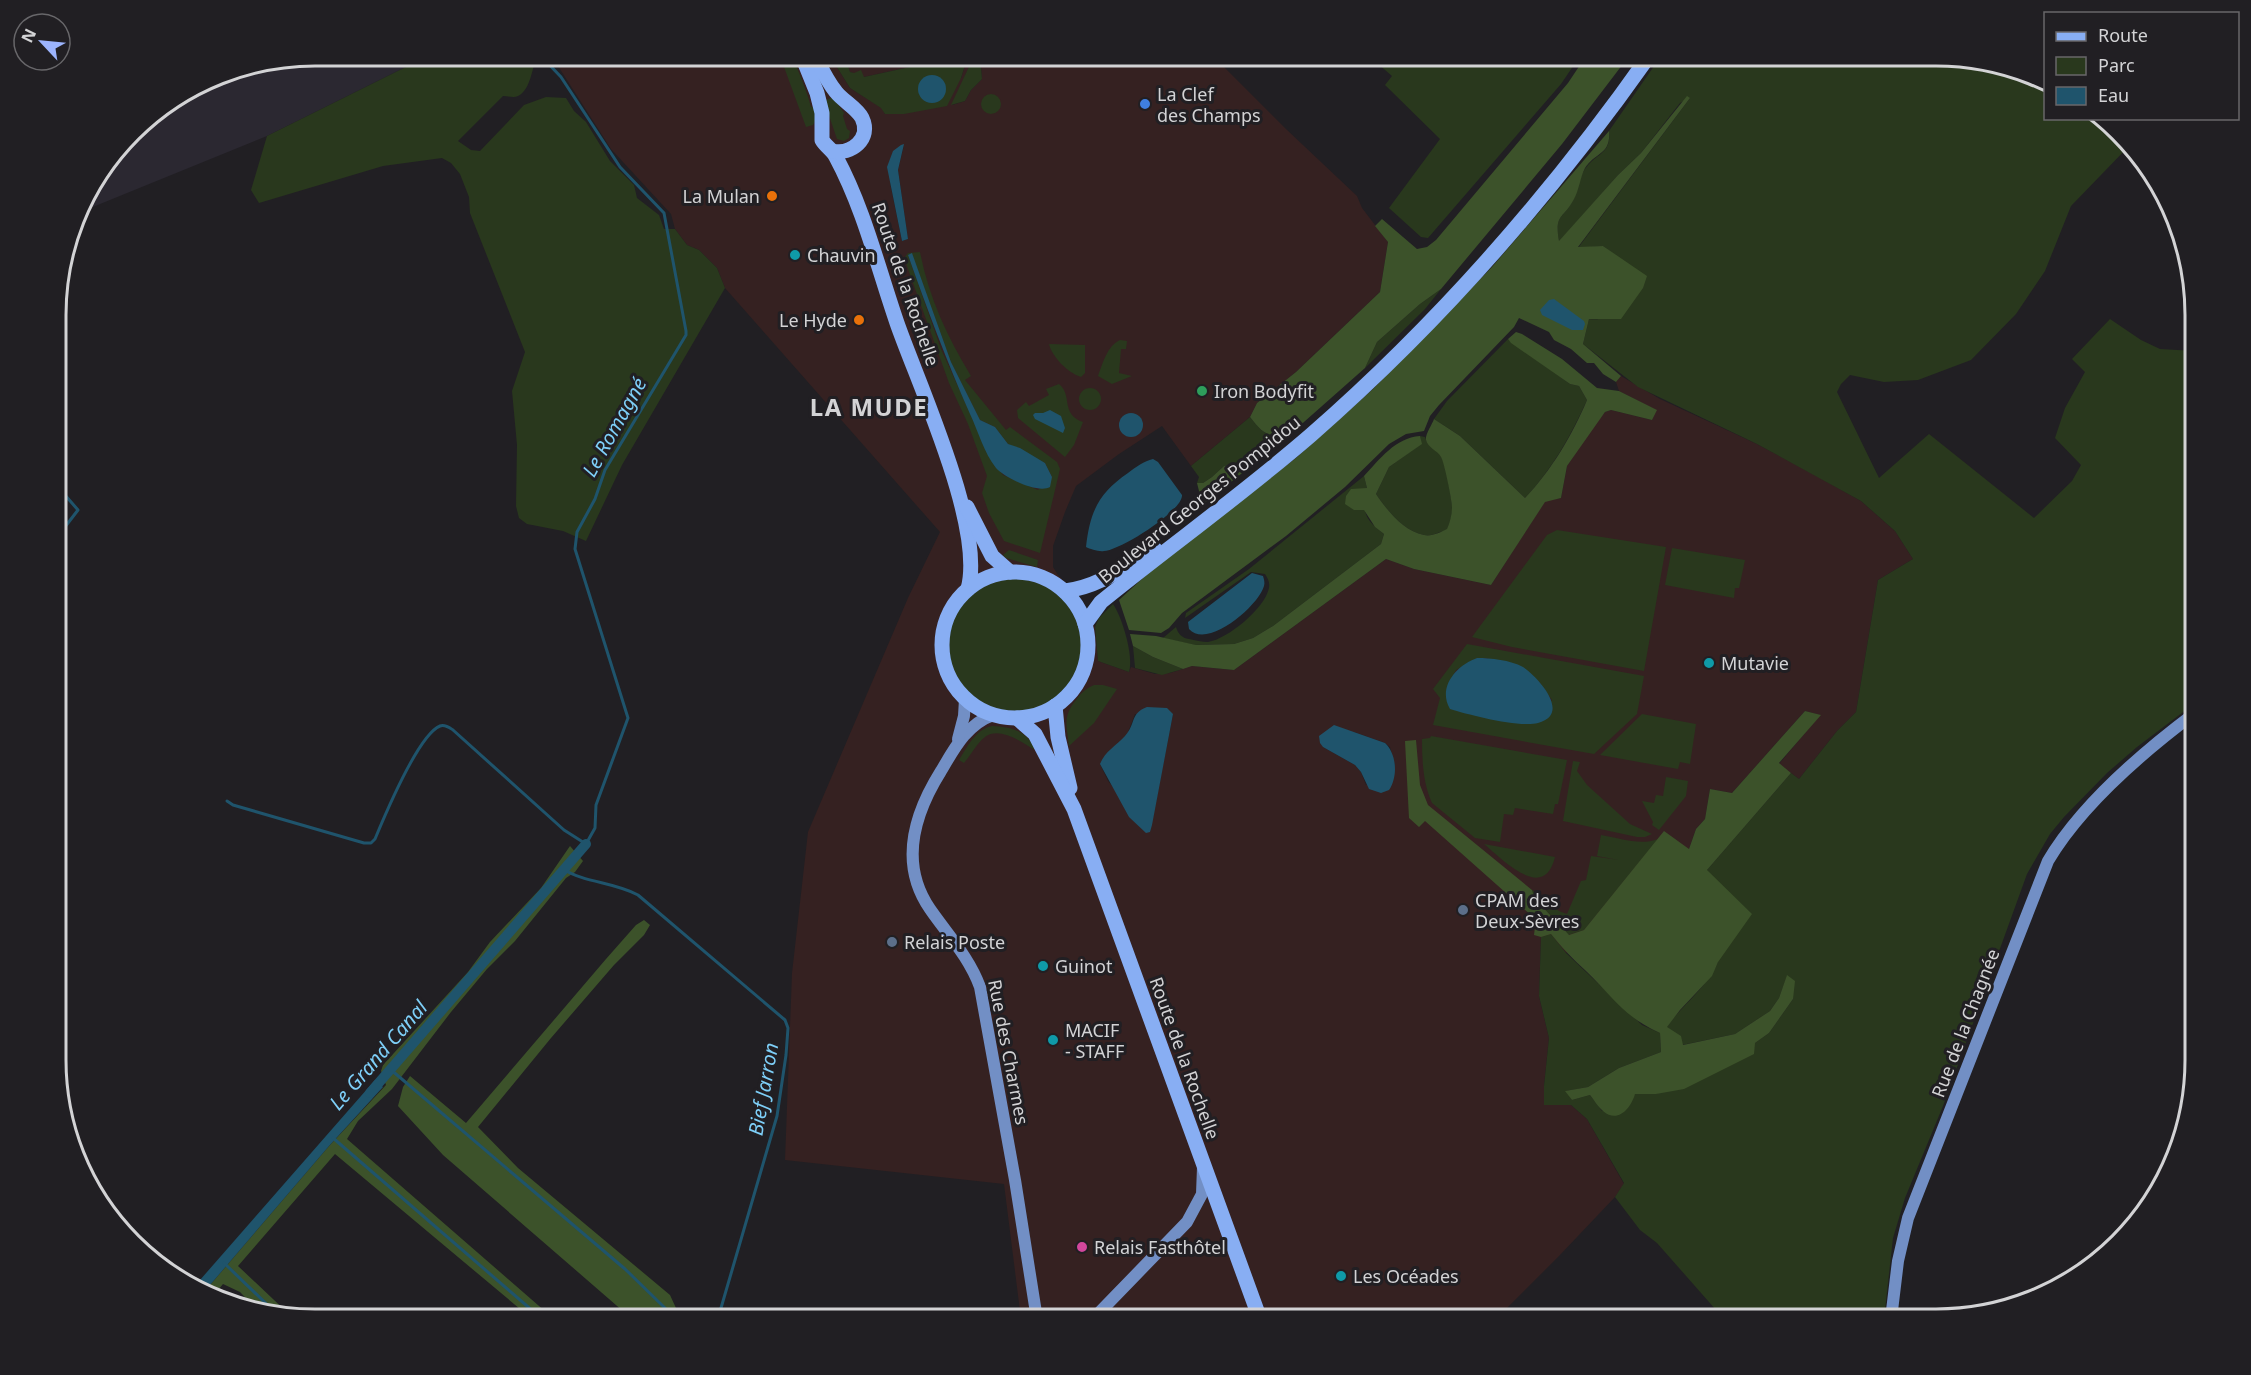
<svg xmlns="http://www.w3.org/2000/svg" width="2251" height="1375" viewBox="0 0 2251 1375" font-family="'Noto Sans',sans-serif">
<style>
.commercial{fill:#352121;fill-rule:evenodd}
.built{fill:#2b2831}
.green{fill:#29381d;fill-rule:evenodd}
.forest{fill:#3c522a}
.water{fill:#1f546c}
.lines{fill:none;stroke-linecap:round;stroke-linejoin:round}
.stream{stroke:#1f546c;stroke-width:3}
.canal{stroke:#1f546c;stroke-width:10}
.secondary{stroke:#728fc5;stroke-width:12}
.primary{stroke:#88aef3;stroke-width:15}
.shop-dot{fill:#3f7fe0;stroke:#211f23;stroke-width:2}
.food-dot{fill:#e8710a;stroke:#211f23;stroke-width:2}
.culture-dot{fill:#0f9aa8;stroke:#211f23;stroke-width:2}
.leisure-dot{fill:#2e9e5b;stroke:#211f23;stroke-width:2}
.service-dot{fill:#5c6f8a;stroke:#211f23;stroke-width:2}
.hotel-dot{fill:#d1479c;stroke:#211f23;stroke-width:2}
.labels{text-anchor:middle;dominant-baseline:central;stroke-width:6;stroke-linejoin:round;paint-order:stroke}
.poi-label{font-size:18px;fill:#d3d3d5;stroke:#211f23;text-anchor:start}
.street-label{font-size:18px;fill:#d3d3d5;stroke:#211f23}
.water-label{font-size:20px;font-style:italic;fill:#7ecff8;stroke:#211f23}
.district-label{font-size:24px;font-weight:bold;letter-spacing:1.5px;fill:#d3d3d5;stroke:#211f23}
.rim{fill:none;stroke:#d3d3d5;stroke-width:3}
</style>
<rect width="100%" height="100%" fill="#211f23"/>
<g class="commercial">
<path d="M553,56H830L850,88L882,108L885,114H904L961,78L968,56H977H974L952,105L965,101L971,90L982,79L980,56H1213L1286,129L1357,196L1362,208L1388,242L1380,292L1296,372L1257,403L1250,417L1191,466L1162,426L1119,454L1076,486L1065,512L1053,546V567L1058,575L1078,596L1095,627L1098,661L1129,672L1131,667L1155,674L1170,673L1192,666L1234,670L1386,559L1414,569L1491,585L1545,501L1561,498L1567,466L1597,421L1605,412L1611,410L1652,420L1656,410L1619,391L1616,382L1621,376L1660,399L1757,444L1813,474L1861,501L1895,531L1913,559L1878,580L1856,712L1837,731L1799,779L1779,764L1820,715L1805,711L1732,793L1710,789L1705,819L1696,829L1689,849L1566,953L1541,937L1539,996L1549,1038L1544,1086V1105H1571L1587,1119L1624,1184L1615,1197L1559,1256L1496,1319H1021L1004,1184L785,1160L792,973L808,832L908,598L940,532L725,288L717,268L699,250L687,245L675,229L671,214L611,149L558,66ZM904,145L898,170L908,239L902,241L890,183ZM1135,714H1173L1150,832L1108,781L1100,764L1127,735ZM1354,732L1385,743L1390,747L1395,766L1366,785L1361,772L1355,765L1323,747Z"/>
<path d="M845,56H960L864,77L850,72Z"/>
</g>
<path class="built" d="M315,56H428L267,136L78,213L82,200L144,120L216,75Z"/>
<g class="green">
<path d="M428,56H526L535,61C532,72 529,91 518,96C514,98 508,96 503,96L458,141L471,150L480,151L524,105L546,97L566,98L574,111L586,122L610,161L634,185L637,198L659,215L664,229H675L687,245L699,250L717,268L725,288L622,465L586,541L563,531L527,524L519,518L516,506L517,445L512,391L525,352L470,213L469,197L460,174L451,163L442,158L383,166L259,203L251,190L267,136Z"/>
<path d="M780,56H792C799,73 806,88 811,107L816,106V119L813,125L806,127Z"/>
<path d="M830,56H845L850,72L854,73L861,70L864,77L960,56H968L961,78L947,106L904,114H885L881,108L850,88Z"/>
<path d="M974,56H980L982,79L971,90L965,101L951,105Z"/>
<path d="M1369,56H1580L1561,84L1428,238L1421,237L1389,208L1440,139L1385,85L1392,76Z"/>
<path d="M1661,56H1937L2004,64L2045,82L2046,118L2103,119L2119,131L2130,145L2071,206L2045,271L2016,314L1971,360L1918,380L1884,382L1850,375L1841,384L1837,392L1879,478L1929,434L2034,518L2072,481L2081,465L2055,438L2065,408L2085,372L2072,359L2110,319L2141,340L2160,349L2195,351V703L2137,747L2107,773L2064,817L2050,834L2027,874L1943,1106L1905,1198L1893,1238L1884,1319H1724L1657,1243L1640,1230L1615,1197L1624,1183L1587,1119L1571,1105H1544V1086L1549,1038L1539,996L1541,937L1551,934L1566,953L1642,1025L1660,1033L1661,1052L1619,1068L1588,1087L1566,1091L1572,1100L1590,1095L1602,1111L1635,1094H1656L1755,1043L1769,1033L1793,999L1787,976L1779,998L1770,1011L1735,1034L1682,1045L1666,1027C1683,1005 1707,987 1718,962L1707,870L1791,773L1799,779L1837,731L1856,712L1878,580L1913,559L1895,531L1861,501L1757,444L1638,387L1583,344L1589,319C1610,322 1630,304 1642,288L1617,257L1603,246L1578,248L1690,98L1680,103L1641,153L1618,175L1559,242C1554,213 1563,220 1573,200C1579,189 1579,174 1588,165C1600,152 1611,152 1609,131Z"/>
<circle cx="991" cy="104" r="10"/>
<path d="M833,97L844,113L843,116L847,129L850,131L849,138L844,141L837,139L824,101Z"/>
<path d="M920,252C929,298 947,336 971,376L965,380L1006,430L1010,427L1057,462L1060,469L1040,553L1004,541L989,513L982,493L987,476L968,424L949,383L904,258L908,253ZM912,254L951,362L980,420L995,427L1008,444L1045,463L1052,477L1038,490L1003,475L990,457L941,349L908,255Z"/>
<path d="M1441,289L1425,309L1365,368L1377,342L1420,304Z"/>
<path d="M1508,339L1570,384L1579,386L1587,400C1572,434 1551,471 1525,498L1460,436L1434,419L1447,401Z"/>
<path d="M1120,340L1127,341L1126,349H1121L1119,373L1132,376L1112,384L1098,376C1103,363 1107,346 1120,340Z"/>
<path d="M1049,344L1085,345V373L1081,377C1068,373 1052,357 1049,344Z"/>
<path d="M1059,384C1073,395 1060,414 1083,422L1074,445L1065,457L1018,418L1017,410L1026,402L1029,406L1049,395L1046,389Z"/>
<circle cx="1090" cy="399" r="11"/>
<path d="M1250,417C1263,434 1266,435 1287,437L1262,457L1257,454L1244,462L1224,466L1212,477L1203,483H1197L1199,477L1191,466Z"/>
<path d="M1420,436L1425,437C1428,448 1437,449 1442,458C1445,462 1452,500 1452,506C1453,514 1450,522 1447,530C1441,531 1431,537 1424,535C1403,531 1387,510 1376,494L1389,467L1421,444Z"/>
<path d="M1364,476L1367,488L1364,490C1363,513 1365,520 1384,534L1381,544L1273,626L1253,638L1234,644L1195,645L1163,638L1176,627C1178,634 1182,638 1189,639C1195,640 1202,642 1208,642C1228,639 1265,608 1269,588C1270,582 1268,579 1265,574L1251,572L1185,618L1186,613L1249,569Z"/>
<path d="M1557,530L1666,547L1644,671L1512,647L1472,637L1547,535Z"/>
<path d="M1672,548L1745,560L1739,588H1735L1734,598L1665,585Z"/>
<path d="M1009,550L1038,560L1037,567L1006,558L1003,555Z"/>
<circle cx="1015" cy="645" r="66"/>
<path d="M1113,604C1122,617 1134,656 1129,672L1098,661L1095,627L1099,618Z"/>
<path d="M1467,644L1644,676L1637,714L1594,754L1433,725L1440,698L1433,689ZM1477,658H1487L1540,683L1552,700L1529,724L1465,713L1448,685L1456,670Z"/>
<path d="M1133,646L1153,657L1183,669L1162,675L1135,668Z"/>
<path d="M1094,685H1103L1117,689L1094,723L1069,746C1067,726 1062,717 1076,700C1081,693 1085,689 1094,685Z"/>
<path d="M1642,714L1696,724L1690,764L1680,762L1678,769L1600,755Z"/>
<path d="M992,726C1011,727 1025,730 1035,748L1033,749C1022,742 999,726 985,737C977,743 971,755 964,763L959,760C967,747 976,729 992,726Z"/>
<path d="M1431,736L1567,760L1558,804H1555L1553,814L1515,808L1513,815L1504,814L1500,842L1475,838L1432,803C1423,783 1422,761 1422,739L1430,738Z"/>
<path d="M1573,761L1580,762L1577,771L1587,785L1630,824L1652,834L1645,837H1637L1563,821Z"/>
<path d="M1666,777L1688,781L1686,796L1659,830L1652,825L1653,822L1642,801L1654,803L1656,795L1663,796Z"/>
<path d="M1601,835C1620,838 1640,846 1658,839L1584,930L1568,935L1560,924L1532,897V890L1559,911L1567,914L1581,881L1586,880L1591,856L1619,860L1597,856Z"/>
<path d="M1484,844L1555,857C1544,903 1503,860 1484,844Z"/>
</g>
<g class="forest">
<path d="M1586,56H1629L1562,144L1441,289L1420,304L1377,342L1365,368L1287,437C1266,435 1263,434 1250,417L1257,403L1296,372L1380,292L1388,242L1375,226L1382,219L1417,249L1427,247L1436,240L1568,83Z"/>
<path d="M1687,96L1690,98L1578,247L1603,246L1647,276L1643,288L1621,319H1589L1583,344L1621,376L1616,382L1603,374L1594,363H1587L1571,349L1554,340L1549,332L1519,318L1514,327L1439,405L1430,416L1424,431L1406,434L1389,444L1345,487L1286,536L1182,613L1169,628L1161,633L1129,630L1119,600L1155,567L1296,458L1373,389L1492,267L1609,131C1611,155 1595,152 1585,168C1580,178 1579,190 1574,199C1564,219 1554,213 1559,241L1618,175L1641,153Z"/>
<path d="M1516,332L1522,334L1562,359L1597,388L1619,391L1657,410L1652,420L1611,410L1605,412L1567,466L1561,498L1545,502L1491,585L1414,569L1386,559L1234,670L1192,666L1183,669L1153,657L1133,646L1130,634L1156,636L1196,645L1234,644L1253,638L1273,626L1381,544L1384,534L1375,527L1364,510H1354L1345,504L1346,496L1351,489L1367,488L1364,476C1380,459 1395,438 1420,436L1422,444L1389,467L1376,494C1387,510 1403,531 1424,535C1431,537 1441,532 1447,529C1450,522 1452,515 1452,507C1452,500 1444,461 1441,457C1437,450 1428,448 1426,440C1425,434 1432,425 1434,419L1460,436L1525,498C1551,471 1573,434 1587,400L1579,386L1570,384L1511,343L1508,339Z"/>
<path d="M1258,454L1262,457L1195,511L1199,491L1197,483H1203L1212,477L1224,466L1244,462Z"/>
<path d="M1805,711L1821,715L1779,763L1791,773L1707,870L1752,914L1718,962L1712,976L1680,1010L1667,1027L1681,1036L1683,1045L1735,1034L1770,1011L1779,998L1787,975L1795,981L1793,999L1769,1033L1755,1043L1754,1054L1684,1089L1656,1094H1635C1631,1108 1618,1124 1603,1111C1598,1107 1594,1100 1590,1095L1572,1100L1565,1091L1588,1087L1619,1068L1661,1052L1660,1033C1624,1017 1613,997 1586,971C1573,959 1562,948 1551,934L1541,937L1534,935L1535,927L1532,916L1425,821L1419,827L1409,818L1405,741L1416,740L1420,785L1428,805L1532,890C1533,900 1561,925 1569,935L1584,930L1664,831L1689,849L1696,829L1705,819L1710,789L1732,793Z"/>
<path d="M570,846L583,861L575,872L566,878L515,941L487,969L451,1012L392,1089L358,1121L347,1139L554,1319H532L335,1154L238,1266L292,1317L259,1312L240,1292L223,1284L213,1296L204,1292L329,1146L386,1085L381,1071L383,1065L468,972L490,942L541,888Z"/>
<path d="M644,920L650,925L644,935L614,965L551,1038L478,1127L518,1168L670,1295L681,1319H635L624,1312L443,1155L398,1106L403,1087L410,1076L466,1123L606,959L636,925Z"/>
</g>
<g class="water">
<circle cx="932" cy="89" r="14"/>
<path d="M904,144L898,170L908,239L902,241L887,167L893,151L901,145Z"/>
<path d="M912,253L951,362L980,420L995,427L1008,444L1020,448L1045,463L1052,477L1050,487C1038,494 1005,478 996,468C984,453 978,431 970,414C947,362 927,309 908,255Z"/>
<path d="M1554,299L1584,321L1585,324L1583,330H1572L1542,315L1540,310L1549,300Z"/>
<path d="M1050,410L1061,416L1065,428L1063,433L1035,419L1033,415L1035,413H1043Z"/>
<circle cx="1131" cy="425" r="12"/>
<path d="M1153,459L1158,462L1182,495C1183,511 1119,551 1104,551C1099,552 1090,549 1086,547C1090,511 1099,493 1128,473C1136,467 1144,461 1153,459Z"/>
<path d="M1252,573L1263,576C1264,579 1265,583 1264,586C1259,605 1208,650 1189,629L1188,622Z"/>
<path d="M1477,658C1491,658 1510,660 1523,667C1538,677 1572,714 1538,723C1520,728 1469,715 1450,709C1437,687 1457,665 1477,658Z"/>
<path d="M1147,707L1167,708L1173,714L1152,825L1150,832L1146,833L1129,817L1100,764C1105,751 1116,746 1125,736C1136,724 1130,713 1147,707Z"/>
<path d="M1334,725L1385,743C1397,754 1398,777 1389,790L1381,793L1369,789L1361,772L1355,765L1323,747L1320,743L1319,736Z"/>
<path d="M375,1080L383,1087L329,1146L204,1292L193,1288Z"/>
</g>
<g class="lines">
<g class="stream">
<path d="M58,487L78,510L58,536"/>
<path d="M227,801L233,805L364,843H371L375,839C385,815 418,735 440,726C445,724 450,728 453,730L564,830L586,844L595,828L596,805L628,718L575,549L577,532L595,499L605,470L686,335V331L664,213L620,167L561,77L541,56"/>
<path d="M563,869C585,883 614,882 638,895L785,1020L788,1028L786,1055L777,1116L721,1308L713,1319"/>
<path d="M390,1069L625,1269L666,1309"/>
<path d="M333,1138L542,1319"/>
<path d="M224,1263L278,1315"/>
</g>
<path class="canal" d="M370,1093L586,844"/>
<g class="secondary">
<path d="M993,715C967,724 954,749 941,771C914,814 899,864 930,909C948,935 969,957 980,987L1015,1180L1037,1319"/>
<path d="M958,739L964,716L965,699"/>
<path d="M1093,1319L1187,1222L1202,1194L1203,1167"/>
<path d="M1891,1319L1898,1261L1908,1218L2048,861C2081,805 2143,752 2195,713"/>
</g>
<g class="primary">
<path d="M802,56L817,93L822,113V140C826,147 833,150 836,157C864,209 878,268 897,323C919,386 985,527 968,589"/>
<path d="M815,56C821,68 827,81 836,92C843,101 857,108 862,118C872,139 851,155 832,151"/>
<path d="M967,507L992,556L1010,572"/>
<circle cx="1015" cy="645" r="73"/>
<path d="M1065,591C1099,587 1126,566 1155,549"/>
<path d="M1085,624L1101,602C1170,546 1243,494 1311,435C1439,323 1551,195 1649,56"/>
<path d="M1055,706L1058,737L1070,788"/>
<path d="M1017,718L1035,734L1074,809L1260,1319"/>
</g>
</g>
<circle class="shop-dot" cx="1145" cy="104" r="6"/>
<g class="food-dot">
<circle cx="772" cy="196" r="6"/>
<circle cx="859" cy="320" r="6"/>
</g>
<g class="culture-dot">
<circle cx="795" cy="255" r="6"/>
<circle cx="1709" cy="663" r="6"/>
<circle cx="1043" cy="966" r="6"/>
<circle cx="1053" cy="1040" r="6"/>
<circle cx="1341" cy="1276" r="6"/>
</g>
<circle class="leisure-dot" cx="1202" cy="391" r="6"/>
<g class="service-dot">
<circle cx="1463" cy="910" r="6"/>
<circle cx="892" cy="942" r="6"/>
</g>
<circle class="hotel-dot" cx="1082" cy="1247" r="6"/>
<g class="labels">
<g class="poi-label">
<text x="1157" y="94">La Clef<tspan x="1157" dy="21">des Champs</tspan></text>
<text x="760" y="196" text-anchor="end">La Mulan</text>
<text x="807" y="255">Chauvin</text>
<text x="847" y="320" text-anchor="end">Le Hyde</text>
<text x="1214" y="391">Iron Bodyfit</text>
<text x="1721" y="663">Mutavie</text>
<text x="1475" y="900">CPAM des<tspan x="1475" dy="21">Deux-Sèvres</tspan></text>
<text x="904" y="942">Relais Poste</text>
<text x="1055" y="966">Guinot</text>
<text x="1065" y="1030">MACIF<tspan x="1065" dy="21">- STAFF</tspan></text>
<text x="1094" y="1247">Relais Fasthôtel</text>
<text x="1353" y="1276">Les Océades</text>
</g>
<g class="street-label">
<text transform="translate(906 284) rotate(71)">Route de la Rochelle</text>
<text transform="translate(1199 499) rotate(-39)">Boulevard Georges Pompidou</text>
<text transform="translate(1965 1023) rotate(-69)">Rue de la Chagnée</text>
<text transform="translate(1009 1052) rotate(79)">Rue des Charmes</text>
<text transform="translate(1185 1058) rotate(70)">Route de la Rochelle</text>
</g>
<g class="water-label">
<text transform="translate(614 427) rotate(-61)">Le Romagné</text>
<text transform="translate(378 1055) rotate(-49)">Le Grand Canal</text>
<text transform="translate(763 1089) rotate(-80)">Bief Jarron</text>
</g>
<g class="district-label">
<text x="869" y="406">LA MUDE</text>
</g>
</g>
<path d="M0 0H2251V1375H0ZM315 66H1936A249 249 0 0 1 2185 315V1060A249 249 0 0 1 1936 1309H315A249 249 0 0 1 66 1060V315A249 249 0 0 1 315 66Z" fill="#211f23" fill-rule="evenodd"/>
<path class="rim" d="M315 66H1936A249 249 0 0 1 2185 315V1060A249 249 0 0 1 1936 1309H315A249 249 0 0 1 66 1060V315A249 249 0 0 1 315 66Z"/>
<rect x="2044" y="12" width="195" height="108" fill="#211f23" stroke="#68676a" stroke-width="1.5"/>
<rect x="2056" y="32" width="30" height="9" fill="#88aef3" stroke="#68676a" stroke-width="1.5"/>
<text x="2098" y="42" font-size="18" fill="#d3d3d5">Route</text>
<rect x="2056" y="57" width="30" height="18" fill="#29381d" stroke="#68676a" stroke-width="1.5"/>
<text x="2098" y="72" font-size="18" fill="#d3d3d5">Parc</text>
<rect x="2056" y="87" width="30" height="18" fill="#1f546c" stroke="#68676a" stroke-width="1.5"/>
<text x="2098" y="102" font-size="18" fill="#d3d3d5">Eau</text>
<g transform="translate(42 42) rotate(296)"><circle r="28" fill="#211f23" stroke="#68676a" stroke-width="1.5"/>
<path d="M0-4.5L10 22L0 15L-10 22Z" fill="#9cb4fd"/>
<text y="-9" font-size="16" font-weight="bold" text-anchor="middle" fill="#d3d3d5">N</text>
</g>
</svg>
